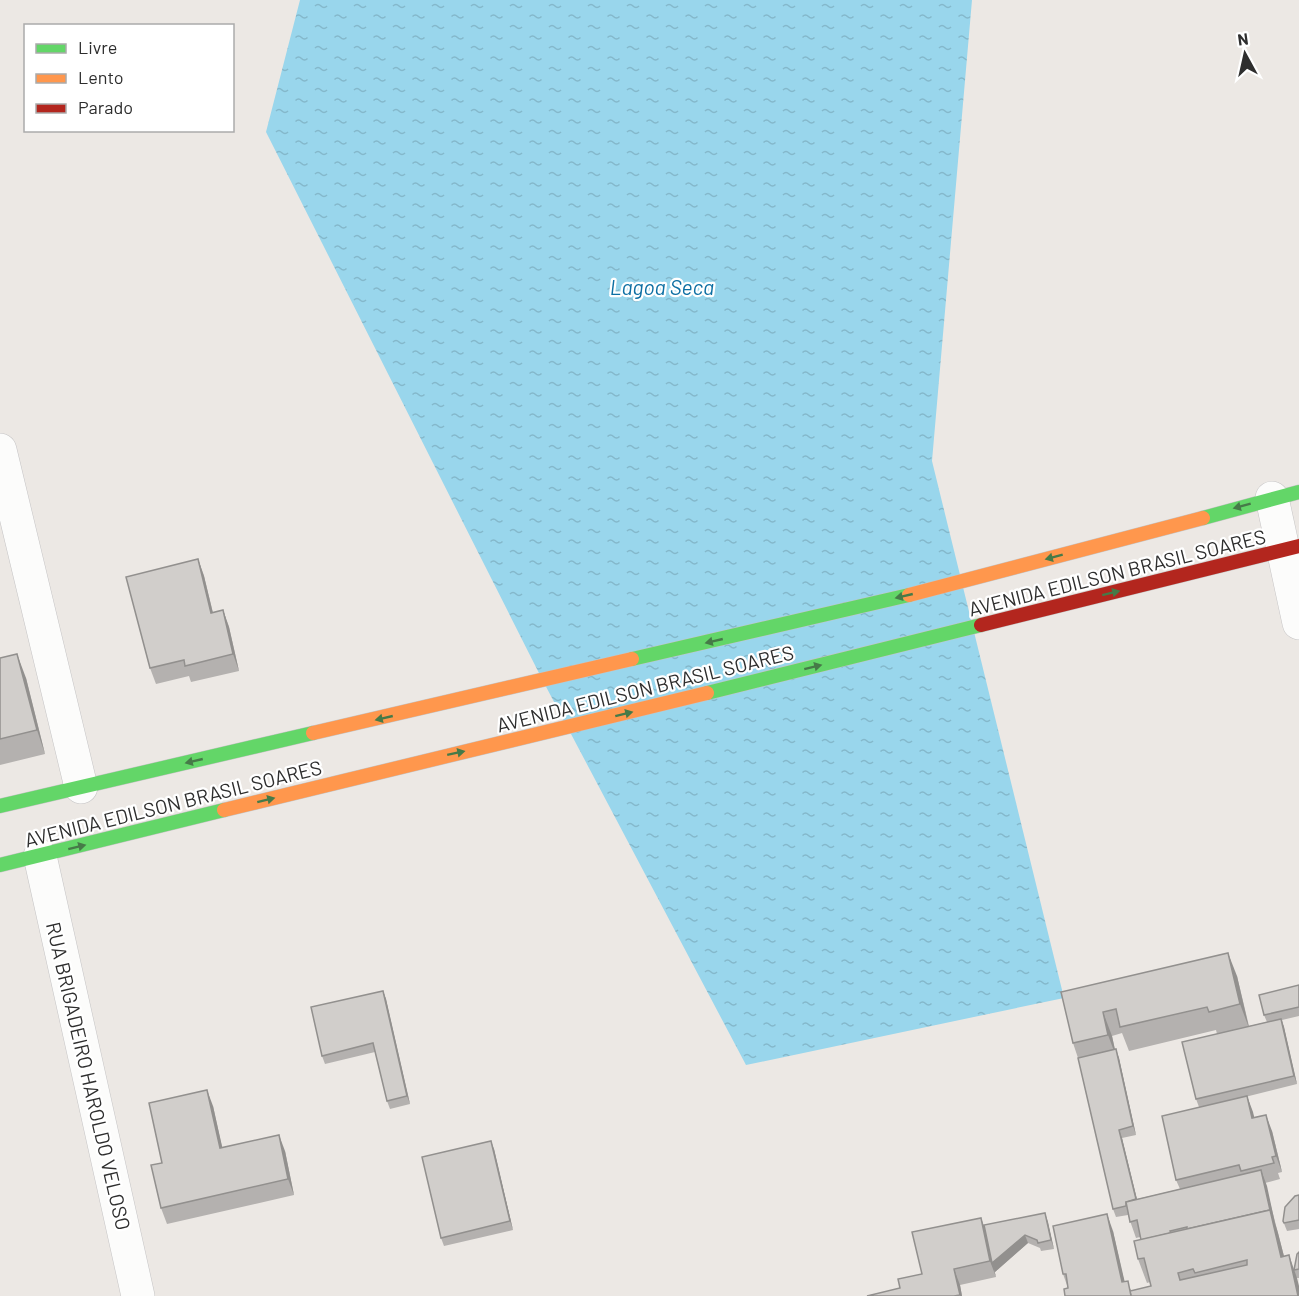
<svg xmlns="http://www.w3.org/2000/svg" width="1299" height="1296" viewBox="0 0 1299 1296" font-family="Barlow,sans-serif">
<style>
.water{fill:url(#water-ripples)}
.lines{fill:none;stroke-linecap:round;stroke-linejoin:round}
.street-casing{stroke:#c5c4c5;stroke-width:34}
.fast-casing{stroke:#c5c4c5;stroke-width:15}
.slow-casing{stroke:#c5c4c5;stroke-width:15}
.jam-casing{stroke:#c5c4c5;stroke-width:15}
.street{stroke:#fcfcfb;stroke-width:33}
.fast{stroke:#63d668;stroke-width:14}
.slow{stroke:#ff974d;stroke-width:14}
.jam{stroke:#b3261e;stroke-width:14}
.wall{fill:#b4b1af;fill-rule:evenodd}
.shaded-wall{fill:#92908e}
.building{fill:#d1cecb;stroke:#92908e;stroke-width:1.5;fill-rule:evenodd}
.oneway{fill:#467a48}
.labels{text-anchor:middle;dominant-baseline:central;stroke-width:4.5;stroke-linejoin:round;paint-order:stroke}
.street-label{font-size:20px;fill:#2e2e2e;stroke:#fff}
.water-label{font-size:21px;font-style:italic;fill:#0d6fa3;stroke:#fff}
</style>
<defs>
<pattern id="water-ripples" width="26" height="14" patternUnits="userSpaceOnUse" patternTransform="scale(1.5)"><rect width="26" height="14" fill="#99d6ec"/><path d="M2 4q2-2 4 0t4 0M15 11q2-2 4 0t4 0" fill="none" stroke="#84b8cb"/></pattern>
</defs>
<rect width="100%" height="100%" fill="#ece8e4"/>
<path class="water" d="M300,0H972L932,461L1064,998L746,1065L543,681L266,132Z"/>
<g class="lines">
<g class="street-casing">
<g id="street">
<path d="M0,450L81,787"/>
<path d="M1272,498L1299,623"/>
<path d="M40,856L138,1296"/>
</g>
</g>
<g class="fast-casing">
<g id="fast">
<path d="M1203,518L1299,492"/>
<path d="M632,659L909,595"/>
<path d="M707,693L981,625"/>
<path d="M0,806L313,733"/>
<path d="M0,865L224,810"/>
</g>
</g>
<g class="slow-casing">
<g id="slow">
<path d="M909,595L1203,518"/>
<path d="M313,733L632,659"/>
<path d="M224,810L707,693"/>
</g>
</g>
<g class="jam-casing">
<path id="jam" d="M981,625L1299,546"/>
</g>
<use href="#street" class="street"/>
<use href="#fast" class="fast"/>
<use href="#slow" class="slow"/>
<use href="#jam" class="jam"/>
</g>
<g class="wall">
<path d="M198,559L204,576L213,613L223,610L229,627L239,671L191,682L189,676L156,684L150,668Z"/>
<path d="M0,658L26,678L45,754L0,765Z"/>
<path d="M1237,976L1249,1026L1267,1022L1264,1015L1299,985V1016L1282,1020L1284,1027L1297,1084L1229,1101L1247,1096L1254,1117L1272,1131L1282,1172L1278,1173L1280,1179L1265,1183L1284,1256L1294,1270L1299,1252V1278H1297L1065,1296L1068,1288L1063,1274L1113,1231L1124,1281L1132,1291L1151,1286L1150,1282L1147,1283L1138,1259L1141,1240L1140,1237L1136,1238L1128,1215L1116,1217L1113,1209L1078,1058L1073,1043L1061,992ZM1216,1030L1217,1034L1196,1099L1199,1107L1176,1180L1180,1189L1137,1199L1122,1138L1136,1135L1119,1058L1115,1050L1112,1036L1122,1033L1129,1051Z"/>
<path d="M383,991L386,999L410,1104L390,1109L387,1101L375,1052L325,1064L322,1056Z"/>
<path d="M213,1106L222,1147L285,1151L294,1195L167,1224L161,1208L162,1163Z"/>
<path d="M494,1149L513,1230L444,1246L441,1238Z"/>
<path d="M1299,1195V1229L1287,1231L1283,1221Z"/>
<path d="M1045,1213L1054,1249L1041,1251L1040,1248L1028,1243L995,1272L994,1269L996,1277L960,1285L962,1296H867L900,1288L922,1274L984,1225Z"/>
</g>
<g class="shaded-wall">
<path d="M198,559L204,576L217,630L211,613Z"/>
<path d="M223,610L229,627L239,671L233,654Z"/>
<path d="M17,654L26,678L45,754L37,730Z"/>
<path d="M1228,953L1237,976L1249,1028L1240,1004Z"/>
<path d="M383,991L386,999L410,1104L407,1096Z"/>
<path d="M1103,1012L1112,1036L1117,1059L1108,1035Z"/>
<path d="M1281,1019L1284,1027L1297,1084L1294,1076Z"/>
<path d="M1116,1049L1119,1058L1136,1135L1133,1126Z"/>
<path d="M207,1090L213,1106L226,1164L220,1148Z"/>
<path d="M1247,1096L1253,1112L1258,1134L1252,1118Z"/>
<path d="M1266,1115L1272,1131L1282,1172L1276,1156Z"/>
<path d="M1119,1130L1122,1138L1140,1212L1137,1204Z"/>
<path d="M279,1135L285,1151L294,1195L288,1179Z"/>
<path d="M491,1141L494,1149L513,1230L510,1221Z"/>
<path d="M1261,1170L1267,1186L1275,1223L1278,1233L1290,1280L1281,1257Z"/>
<path d="M1045,1213L1048,1222L1054,1249L1051,1240Z"/>
<path d="M1107,1214L1113,1231L1128,1296L1122,1282Z"/>
<path d="M981,1218L987,1234L1025,1235L1028,1243L995,1272L994,1269L996,1277L990,1261Z"/>
<path d="M1289,1255L1297,1278L1299,1286V1296H1298Z"/>
<path d="M954,1269L960,1285L962,1296H960V1295Z"/>
</g>
<g class="building">
<path d="M198,559L211,613L223,610L233,654L185,666L184,660L150,668L126,577Z"/>
<path d="M17,654L37,730L0,739V658Z"/>
<path d="M1228,953L1240,1004L1209,1012L1207,1007L1120,1027L1116,1009L1103,1012L1108,1035L1073,1043L1061,992Z"/>
<path d="M1299,985V1007L1264,1015L1259,995Z"/>
<path d="M383,991L407,1096L387,1101L373,1043L322,1056L311,1007Z"/>
<path d="M1281,1019L1294,1076L1196,1099L1182,1042Z"/>
<path d="M1116,1049L1133,1126L1119,1130L1136,1199L1126,1202V1206L1113,1209L1078,1058Z"/>
<path d="M207,1090L220,1148L279,1135L288,1179L161,1208L151,1165L162,1163L149,1103Z"/>
<path d="M1247,1096L1252,1118L1266,1115L1276,1156L1272,1157L1274,1163L1241,1171L1239,1165L1176,1180L1162,1116Z"/>
<path d="M491,1141L510,1221L441,1238L422,1157Z"/>
<path d="M1261,1170L1270,1210L1187,1229V1227L1170,1231L1171,1233L1141,1240L1137,1220L1130,1222L1126,1202Z"/>
<path d="M1299,1195V1220L1284,1223L1283,1221L1285,1207L1295,1196Z"/>
<path d="M1270,1210L1281,1257L1289,1255L1298,1296H1131L1130,1291L1151,1286L1144,1258L1138,1259L1134,1241ZM1247,1260V1265L1180,1280L1178,1273L1193,1269L1195,1273Z"/>
<path d="M1045,1213L1051,1240L1038,1243L1037,1240L1025,1235L992,1263L984,1225Z"/>
<path d="M1107,1214L1122,1282L1128,1281L1131,1296H1065L1064,1289L1068,1288L1066,1274H1063L1053,1226Z"/>
<path d="M981,1218L990,1261L954,1269L960,1295L954,1296H867L900,1288L898,1279L922,1274L912,1232Z"/>
<path d="M1299,1252V1269L1294,1270L1297,1254Z"/>
</g>
<defs><path id="oneway-solid" d="M-6-.8H1V-3.2L6.5 0L1 3.2V.8H-6Z" transform="scale(1.5)"/></defs>
<g class="oneway">
<use href="#oneway-solid" transform="translate(1242 506) rotate(165)"/>
<use href="#oneway-solid" transform="translate(1054 557) rotate(165)"/>
<use href="#oneway-solid" transform="translate(1111 593) rotate(-14)"/>
<use href="#oneway-solid" transform="translate(904 596) rotate(167)"/>
<use href="#oneway-solid" transform="translate(714 641) rotate(167)"/>
<use href="#oneway-solid" transform="translate(813 667) rotate(-14)"/>
<use href="#oneway-solid" transform="translate(624 714) rotate(-14)"/>
<use href="#oneway-solid" transform="translate(384 718) rotate(167)"/>
<use href="#oneway-solid" transform="translate(456 753) rotate(-12)"/>
<use href="#oneway-solid" transform="translate(194 761) rotate(167)"/>
<use href="#oneway-solid" transform="translate(266 800) rotate(-14)"/>
<use href="#oneway-solid" transform="translate(77 847) rotate(-14)"/>
</g>
<g class="labels">
<g class="street-label">
<text transform="translate(1117 572) rotate(-14)">AVENIDA EDILSON BRASIL SOARES</text>
<text transform="translate(645 688) rotate(-14)">AVENIDA EDILSON BRASIL SOARES</text>
<text transform="translate(173 803) rotate(-14)">AVENIDA EDILSON BRASIL SOARES</text>
<text transform="translate(89 1076) rotate(77)">RUA BRIGADEIRO HAROLDO VELOSO</text>
</g>
<g class="water-label">
<text x="662" y="286">Lagoa Seca</text>
</g>
</g>
<rect x="24" y="24" width="210" height="108" fill="#ffffff" stroke="#ababab" stroke-width="1.5"/>
<rect x="36" y="44" width="30" height="9" fill="#63d668" stroke="#ababab" stroke-width="1.5"/>
<text x="78" y="54" font-size="18" fill="#2e2e2e">Livre</text>
<rect x="36" y="74" width="30" height="9" fill="#ff974d" stroke="#ababab" stroke-width="1.5"/>
<text x="78" y="84" font-size="18" fill="#2e2e2e">Lento</text>
<rect x="36" y="104" width="30" height="9" fill="#b3261e" stroke="#ababab" stroke-width="1.5"/>
<text x="78" y="114" font-size="18" fill="#2e2e2e">Parado</text>
<g transform="translate(1245 54) rotate(352)" stroke="#ffffff" stroke-width="4.5" paint-order="stroke">
<path d="M0-4.5L10 22L0 15L-10 22Z" fill="#2e2e2e"/>
<text y="-9" font-size="16" font-weight="bold" text-anchor="middle" fill="#2e2e2e">N</text>
</g>
</svg>
